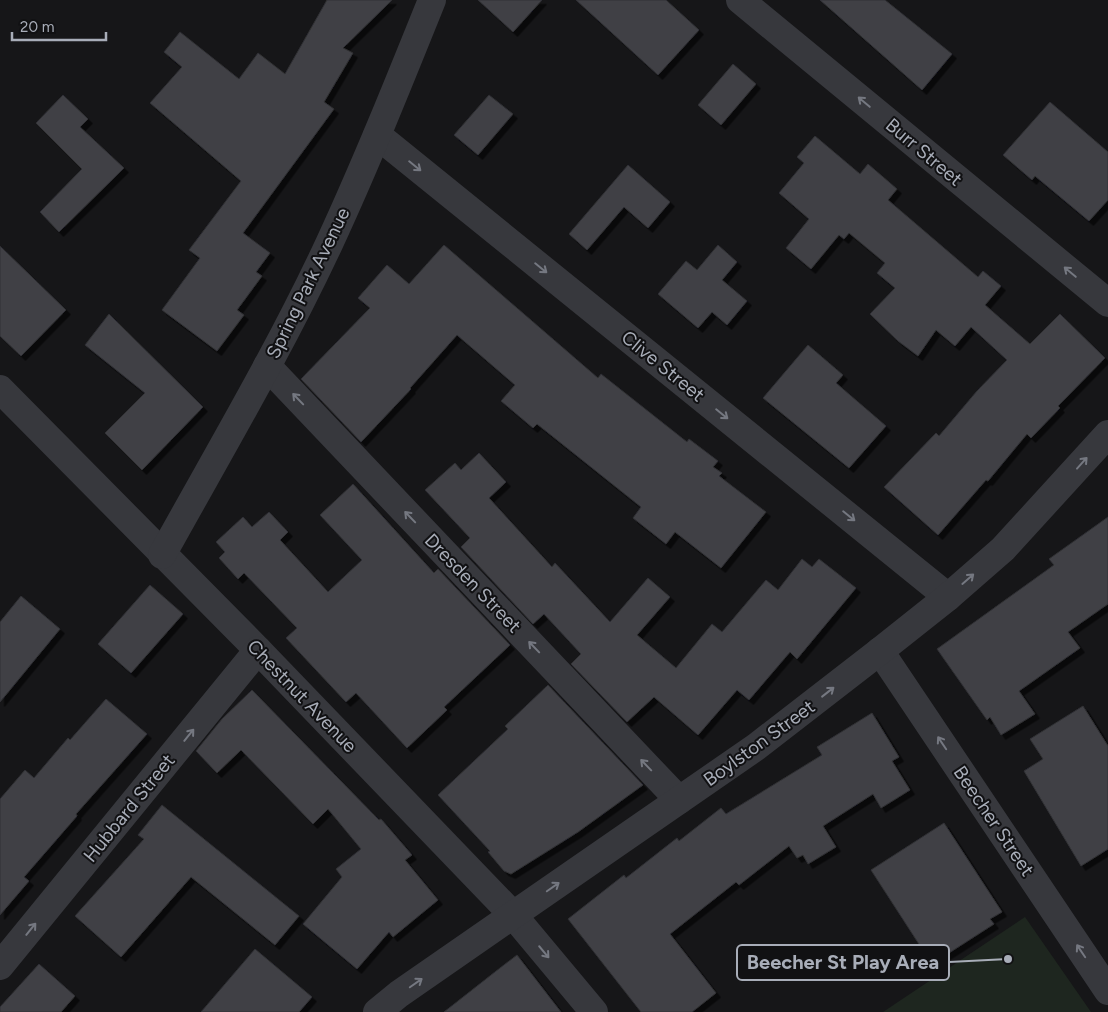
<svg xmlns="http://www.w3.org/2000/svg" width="1108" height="1012" viewBox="0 0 1108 1012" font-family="Figtree,sans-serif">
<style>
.green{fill:#1e261f}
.building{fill:#404145;stroke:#303034;filter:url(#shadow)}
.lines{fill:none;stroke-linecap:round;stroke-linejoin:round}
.minor{stroke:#37383d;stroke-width:28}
.tertiary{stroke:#37383d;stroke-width:28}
.oneway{stroke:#757881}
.labels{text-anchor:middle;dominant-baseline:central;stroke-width:4;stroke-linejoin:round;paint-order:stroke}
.street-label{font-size:19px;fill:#a8adb8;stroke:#111113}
.leader{fill:none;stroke:#a8adb8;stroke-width:2}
.callout-dot{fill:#a8adb8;stroke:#111113;stroke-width:2}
.callout{fill:#111113;stroke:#a8adb8;stroke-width:2}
.callout-label{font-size:20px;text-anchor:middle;font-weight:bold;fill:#a8adb8}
</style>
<defs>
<filter id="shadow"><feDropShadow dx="4.5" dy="4.5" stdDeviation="0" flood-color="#0009"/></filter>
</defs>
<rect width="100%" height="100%" fill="#161618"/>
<path class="green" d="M1025,917L1091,1012H883Z"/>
<g class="building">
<path d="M327,0H392L343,48L353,53L324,102L334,109L243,233L270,253L256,272L262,276L237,310L244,315L217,351L162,310L200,258L189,250L241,181L150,103L182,67L164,52L180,32L239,79L258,53L285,74Z"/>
<path d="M478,0H542L513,32Z"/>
<path d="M576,0H666L699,30L658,75Z"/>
<path d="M820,0H885L952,54L922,90Z"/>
<path d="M733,64L756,84L721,125L698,105Z"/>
<path d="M63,95L88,119L80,127L124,168L59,232L40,212L82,169L36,123Z"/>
<path d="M489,95L513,114L478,155L454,135Z"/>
<path d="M1050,102L1108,152V200L1089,221L1035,176L1032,180L1003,155Z"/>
<path d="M815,136L860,174L868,164L897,189L888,200L978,277L983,271L1001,286L985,305L1030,344L1060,314L1105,358L1058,406L1060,408L1031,438L1027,434L988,481L986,480L938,535L884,487L936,433L939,436L977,391L1007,360L971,327L955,346L936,330L918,356L898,341L870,314L895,288L877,273L885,263L849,233L844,239L839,235L811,269L786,248L809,219L779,193L804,163L797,157Z"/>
<path d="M628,165L670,202L648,228L624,207L587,250L569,234Z"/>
<path d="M444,245L598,378L601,374L687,442L689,439L718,461L713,467L722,473L719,476L766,512L721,568L675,532L666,544L633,518L641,507L537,424L533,428L501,401L515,385L457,335L410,388L411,389L361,442L301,379L370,308L358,298L387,265L409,284Z"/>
<path d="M718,245L737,262L722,280L747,301L727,325L712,312L698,328L658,294L686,261L697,270Z"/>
<path d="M0,246L66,310L21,356L0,336Z"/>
<path d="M109,314L203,407L142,470L105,433L145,393L85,345Z"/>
<path d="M808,345L843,375L836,383L886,426L849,468L763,398Z"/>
<path d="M479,453L506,482L489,498L552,567L555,563L610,622L648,578L670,597L637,635L676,668L712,624L722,632L766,580L778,590L802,559L812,567L819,559L856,588L797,659L790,652L749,700L737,690L698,735L654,697L627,722L571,664L581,654L544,614L533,624L461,547L470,538L425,490L455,463L461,470Z"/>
<path d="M353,484L434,573L438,569L510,645L444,707L447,710L407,748L356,693L346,702L286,638L297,628L244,573L238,579L219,558L225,552L216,542L243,517L252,527L269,512L288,532L280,540L328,592L362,560L320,515Z"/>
<path d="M1108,517V604L1068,632L1080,648L1019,691L1035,714L1001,735L990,717L987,720L937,649L1054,565L1049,559Z"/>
<path d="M150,585L183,614L131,673L98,644Z"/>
<path d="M21,596L60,629L0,702V622Z"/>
<path d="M548,685L643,785L578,832L511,874L504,871L488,852L490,851L438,795L508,729L505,726Z"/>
<path d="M252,690L379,820L381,819L412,855L405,860L438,900L393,937L389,932L357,969L303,924L342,877L336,869L361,849L328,809L313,824L241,750L217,773L196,751L222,719Z"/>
<path d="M106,699L147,734L76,814L77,816L24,877L29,881L0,915V799L25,770L34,778L68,738L70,740Z"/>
<path d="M1083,706L1108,746V849L1081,866L1024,771L1043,759L1030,739Z"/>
<path d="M872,713L899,757L892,761L910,790L881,808L873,794L823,826L836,847L808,864L803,855L797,858L789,846L739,885L736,882L670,934L716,993L692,1012H641L568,919L624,875L626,878L677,838L679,841L721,808L726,814L822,755L817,747Z"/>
<path d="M162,805L299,916L275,945L191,877L121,957L75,916L144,839L138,835Z"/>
<path d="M944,823L1002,912L990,919L994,924L938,960L934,954L928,958L871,870Z"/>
<path d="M255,949L312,997L299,1012H201Z"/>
<path d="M517,955L561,1012H444L500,968Z"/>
<path d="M39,964L75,996L61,1012H0V1007Z"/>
</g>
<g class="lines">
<g class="minor">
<path d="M740,0L1108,303"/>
<path d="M377,135L948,597"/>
<path d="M267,366L679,800"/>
<path d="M0,389L258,650L513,915L594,1012"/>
<path d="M162,555C219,452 279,351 329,244C366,164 399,82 432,0"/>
<path d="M880,651L1108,991"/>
<path d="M0,966L258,650"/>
</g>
<path class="tertiary" d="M377,1012L399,994L513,915L756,747L880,651L948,597L1003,549L1108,434"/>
</g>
<defs><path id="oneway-shaft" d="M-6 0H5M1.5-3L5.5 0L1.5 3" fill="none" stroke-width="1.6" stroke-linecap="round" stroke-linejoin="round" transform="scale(1.25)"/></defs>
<g class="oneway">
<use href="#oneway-shaft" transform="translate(864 102) rotate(-140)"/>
<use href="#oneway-shaft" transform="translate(415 166) rotate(39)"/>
<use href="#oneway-shaft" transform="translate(541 268) rotate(39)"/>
<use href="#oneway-shaft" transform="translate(1070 272) rotate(-140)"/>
<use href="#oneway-shaft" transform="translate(298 399) rotate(-134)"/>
<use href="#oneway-shaft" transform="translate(722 414) rotate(39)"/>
<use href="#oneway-shaft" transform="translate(1082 463) rotate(-48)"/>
<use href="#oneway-shaft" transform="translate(849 516) rotate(39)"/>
<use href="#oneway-shaft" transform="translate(410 517) rotate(-134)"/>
<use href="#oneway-shaft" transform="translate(968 579) rotate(-41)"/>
<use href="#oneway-shaft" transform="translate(534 647) rotate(-134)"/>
<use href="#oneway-shaft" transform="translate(828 692) rotate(-38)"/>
<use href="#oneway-shaft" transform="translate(189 735) rotate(-51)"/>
<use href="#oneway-shaft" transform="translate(942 743) rotate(-124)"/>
<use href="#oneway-shaft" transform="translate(646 765) rotate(-134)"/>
<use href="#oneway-shaft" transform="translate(553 887) rotate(-35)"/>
<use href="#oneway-shaft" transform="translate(31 929) rotate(-51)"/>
<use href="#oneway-shaft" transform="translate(1081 951) rotate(-124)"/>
<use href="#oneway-shaft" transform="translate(544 952) rotate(50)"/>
<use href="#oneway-shaft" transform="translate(416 983) rotate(-35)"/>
</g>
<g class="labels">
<g class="street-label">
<text transform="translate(924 152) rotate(40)">Burr Street</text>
<text transform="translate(308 283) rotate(-64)">Spring Park Avenue</text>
<text transform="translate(663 366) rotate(39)">Clive Street</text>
<text transform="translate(473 583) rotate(46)">Dresden Street</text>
<text transform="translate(302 696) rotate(46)">Chestnut Avenue</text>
<text transform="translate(759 743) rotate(-36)">Boylston Street</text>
<text transform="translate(129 808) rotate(-51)">Hubbard Street</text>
<text transform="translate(994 821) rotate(56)">Beecher Street</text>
</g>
</g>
<path class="leader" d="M1008 959L949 962"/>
<circle class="callout-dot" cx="1008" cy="959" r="5"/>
<rect class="callout" x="737" y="945" width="212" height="35" rx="5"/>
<g class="callout-label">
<text x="843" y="969">Beecher St Play Area</text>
</g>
<path d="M12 32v8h94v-8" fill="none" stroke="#a8adb8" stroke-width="2.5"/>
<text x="20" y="32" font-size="15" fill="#a8adb8" stroke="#111113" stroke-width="4" paint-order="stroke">20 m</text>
</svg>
